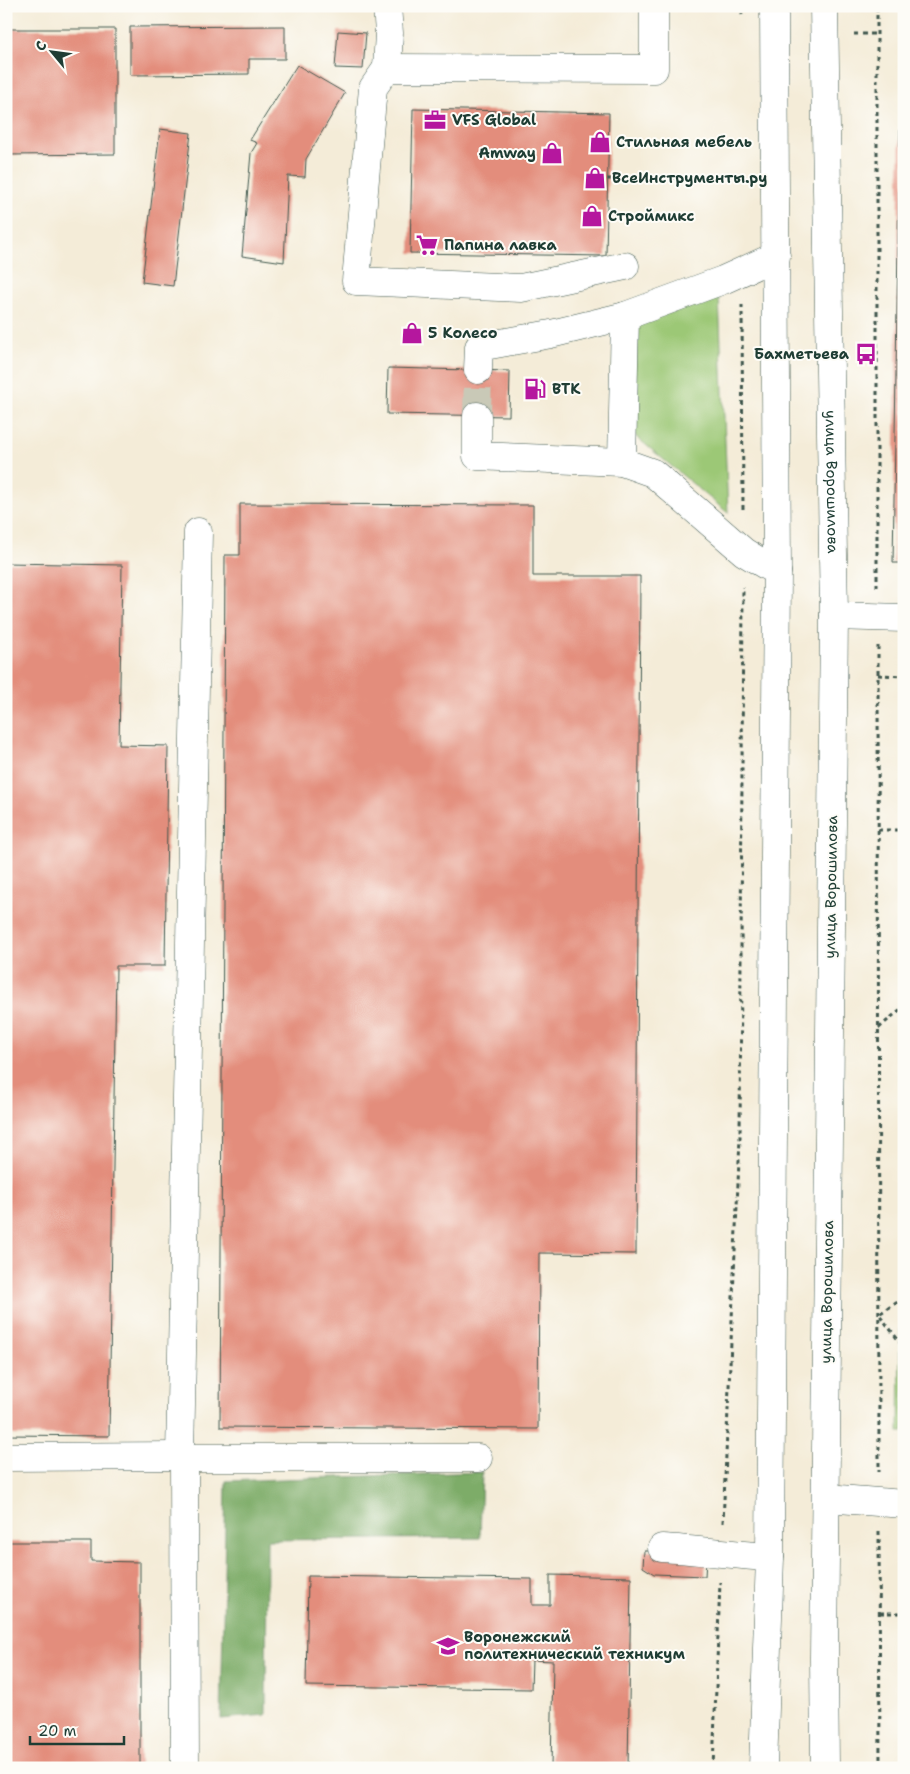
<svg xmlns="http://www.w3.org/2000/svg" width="910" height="1774" viewBox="0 0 910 1774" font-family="'Shantell Sans',sans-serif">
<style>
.green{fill:#9cc876;stroke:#5e8255}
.forest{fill:#7dac67;stroke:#4e744e}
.building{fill:#e38d7c}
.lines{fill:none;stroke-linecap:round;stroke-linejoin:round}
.minor-tunnel{stroke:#c9c9b7;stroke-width:28;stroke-dasharray:28 14;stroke-linecap:butt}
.minor-casing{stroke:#3f574d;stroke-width:29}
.major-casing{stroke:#3f574d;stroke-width:29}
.path{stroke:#3f574d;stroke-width:3;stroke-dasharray:4 4;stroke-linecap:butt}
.minor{stroke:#fff;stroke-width:28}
.major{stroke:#fff;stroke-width:28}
.labels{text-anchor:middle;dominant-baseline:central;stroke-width:4;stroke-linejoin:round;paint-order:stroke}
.poi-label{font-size:15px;font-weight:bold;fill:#1f3d34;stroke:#fdfcf7;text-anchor:start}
.street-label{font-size:15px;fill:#1f3d34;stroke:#fdfcf7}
</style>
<rect width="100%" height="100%" fill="#fdfcf7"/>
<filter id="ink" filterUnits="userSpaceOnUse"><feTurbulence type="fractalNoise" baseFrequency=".02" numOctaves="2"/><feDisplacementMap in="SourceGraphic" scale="10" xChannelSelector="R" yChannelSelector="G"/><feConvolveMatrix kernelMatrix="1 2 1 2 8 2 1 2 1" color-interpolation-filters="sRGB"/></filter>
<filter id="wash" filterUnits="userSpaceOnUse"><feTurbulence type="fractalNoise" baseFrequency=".0096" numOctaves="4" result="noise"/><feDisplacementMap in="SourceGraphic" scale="20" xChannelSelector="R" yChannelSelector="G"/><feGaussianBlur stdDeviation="1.12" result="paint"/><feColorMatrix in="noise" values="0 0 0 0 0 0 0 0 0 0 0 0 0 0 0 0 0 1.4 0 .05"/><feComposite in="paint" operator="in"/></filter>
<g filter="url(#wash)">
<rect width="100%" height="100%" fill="#f4ecd8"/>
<g class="green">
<path d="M719,298L728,513L634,435L633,323Z"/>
<path d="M904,1019V1432H899Z"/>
</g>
<path class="forest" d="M482,1472L480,1538L267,1540L266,1715L221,1719L226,1481Z"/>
<g id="blocks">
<g class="building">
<path d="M285,26V59H249V74L130,75V27Z"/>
<path d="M6,29H115V154L6,155Z"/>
<path d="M338,31L366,33L363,69L335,68Z"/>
<path d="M297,65L345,93L306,159L305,177L288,176L284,262L242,256L251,153L257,143L250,140Z"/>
<path d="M413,109L609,113L606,256L410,253Z"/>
<path d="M900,119H904V563H893Z"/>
<path d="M160,129L191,133L173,286L142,282Z"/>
<path d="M388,368L510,371L509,416L387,414Z"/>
<path d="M240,504L533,505V576H640L636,1254L539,1253L538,1429L220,1427L225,555H240Z"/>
<path d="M6,563L122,565L119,745L168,746L165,966H116L109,1436L6,1435Z"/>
<path d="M6,1542H91V1561L140,1562V1768H6Z"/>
<path d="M644,1551H663L706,1560L705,1576L654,1574L643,1567Z"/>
<path d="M550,1575L631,1577L628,1768H551L553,1661L532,1660L531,1689L306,1686L308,1576L532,1579V1605H550Z"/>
</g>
</g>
</g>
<g filter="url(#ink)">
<use href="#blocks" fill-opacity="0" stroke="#3f574d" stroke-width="1"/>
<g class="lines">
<path class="minor-tunnel" d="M477,416L478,370"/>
<g class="minor-casing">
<g id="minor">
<path d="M387,68L389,33L387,6"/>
<path d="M625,266L521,288L356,281L373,88L387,68L654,69V6"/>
<path d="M478,370L479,347L551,334L625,316L723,280L776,256"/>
<path d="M477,416V456L622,462L653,473L744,552L777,572"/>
<path d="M622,462L625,316"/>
<path d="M834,616L904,618"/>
<path d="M180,1456L198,532"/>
<path d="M6,1457L180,1456L184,1458H478"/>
<path d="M184,1458L185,1768"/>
<path d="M826,1498L904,1504"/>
<path d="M662,1548C698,1550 734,1555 770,1557"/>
</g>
</g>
<g class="major-casing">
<g id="major">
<path id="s1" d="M824,6L834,616L824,1659L825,1768"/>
<path d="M763,1768L770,1557L777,572L774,6"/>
</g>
</g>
<g class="path">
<path d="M740,6L742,15"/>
<path d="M854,34H878"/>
<path d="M607,179L746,178"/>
<path d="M742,305L743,511"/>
<path d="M877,587V6"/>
<path d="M878,646L879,1472"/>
<path d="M878,675L904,676"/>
<path d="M878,830H904"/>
<path d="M879,1028L904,1006"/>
<path d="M904,1298L879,1314L904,1348"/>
<path d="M723,1523L740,1138L743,587"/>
<path d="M879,1531L880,1768"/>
<path d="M880,1613H904"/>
<path d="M713,1768L720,1582"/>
</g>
<use href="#minor" class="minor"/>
<use href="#major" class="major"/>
</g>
</g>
<defs>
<g id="office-bare" transform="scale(1.725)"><path d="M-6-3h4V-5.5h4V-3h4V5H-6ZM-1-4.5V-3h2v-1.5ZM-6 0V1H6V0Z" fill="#b5179e" stroke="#fdfcf7" stroke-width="2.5" paint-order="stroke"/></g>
<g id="shop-bare" transform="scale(1.725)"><path d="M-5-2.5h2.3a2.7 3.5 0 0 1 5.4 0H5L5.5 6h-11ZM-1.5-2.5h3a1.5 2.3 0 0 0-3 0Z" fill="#b5179e" stroke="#fdfcf7" stroke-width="2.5" paint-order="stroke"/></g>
<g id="supermarket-bare" transform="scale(1.725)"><path d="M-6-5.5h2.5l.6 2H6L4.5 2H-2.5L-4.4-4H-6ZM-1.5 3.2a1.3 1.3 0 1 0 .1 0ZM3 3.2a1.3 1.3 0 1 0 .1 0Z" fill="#b5179e" stroke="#fdfcf7" stroke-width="2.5" paint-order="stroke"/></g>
<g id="bus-bare" transform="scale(1.725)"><path d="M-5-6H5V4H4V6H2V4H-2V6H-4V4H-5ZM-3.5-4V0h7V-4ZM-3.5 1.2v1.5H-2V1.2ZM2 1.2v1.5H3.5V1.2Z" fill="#b5179e" stroke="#fdfcf7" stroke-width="2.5" paint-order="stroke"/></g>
<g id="fuel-bare" transform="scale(1.725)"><path d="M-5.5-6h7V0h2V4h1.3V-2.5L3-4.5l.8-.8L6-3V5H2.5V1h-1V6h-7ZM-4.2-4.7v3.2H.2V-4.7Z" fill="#b5179e" stroke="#fdfcf7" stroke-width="2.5" paint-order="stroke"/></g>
<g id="university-bare" transform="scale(1.725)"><path d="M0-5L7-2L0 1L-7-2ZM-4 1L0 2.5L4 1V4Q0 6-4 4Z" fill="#b5179e" stroke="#fdfcf7" stroke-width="2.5" paint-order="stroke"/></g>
</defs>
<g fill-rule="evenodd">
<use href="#office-bare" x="435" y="120"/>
<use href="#shop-bare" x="600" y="142"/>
<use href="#shop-bare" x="552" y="153"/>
<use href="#shop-bare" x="595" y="178"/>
<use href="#shop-bare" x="592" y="216"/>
<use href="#supermarket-bare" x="427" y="245"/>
<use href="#shop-bare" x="412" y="333"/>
<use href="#bus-bare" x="866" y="354"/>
<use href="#fuel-bare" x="535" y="389"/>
<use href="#university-bare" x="448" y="1646"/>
</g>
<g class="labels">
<g class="poi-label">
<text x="452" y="120">VFS Global</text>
<text x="616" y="142">Стильная мебель</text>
<text x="536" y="153" text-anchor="end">Amway</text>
<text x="612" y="178">ВсеИнструменты.ру</text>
<text x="608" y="216">Строймикс</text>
<text x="444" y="245">Папина лавка</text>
<text x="428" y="333">5 Колесо</text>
<text x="849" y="354" text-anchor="end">Бахметьева</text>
<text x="552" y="389">ВТК</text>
<text x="464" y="1637">Воронежский<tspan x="464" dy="17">политехнический техникум</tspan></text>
</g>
<g class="street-label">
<text stroke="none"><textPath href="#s1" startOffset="476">улица Ворошилова</textPath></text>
<text transform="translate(831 887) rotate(-89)">улица Ворошилова</text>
<text transform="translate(827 1292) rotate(-89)">улица Ворошилова</text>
</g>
</g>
<rect width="910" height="1774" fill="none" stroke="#fdfcf7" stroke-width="25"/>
<g transform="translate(52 52) rotate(299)" stroke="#fdfcf7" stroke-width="4" paint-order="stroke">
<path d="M0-4L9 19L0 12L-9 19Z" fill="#1f3d34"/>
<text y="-8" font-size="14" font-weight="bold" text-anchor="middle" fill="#1f3d34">С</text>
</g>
<path d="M30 1736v8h94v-8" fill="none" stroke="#1f3d34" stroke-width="2.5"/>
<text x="38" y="1736" font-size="15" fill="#1f3d34" stroke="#fdfcf7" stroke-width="4" paint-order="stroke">20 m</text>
</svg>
